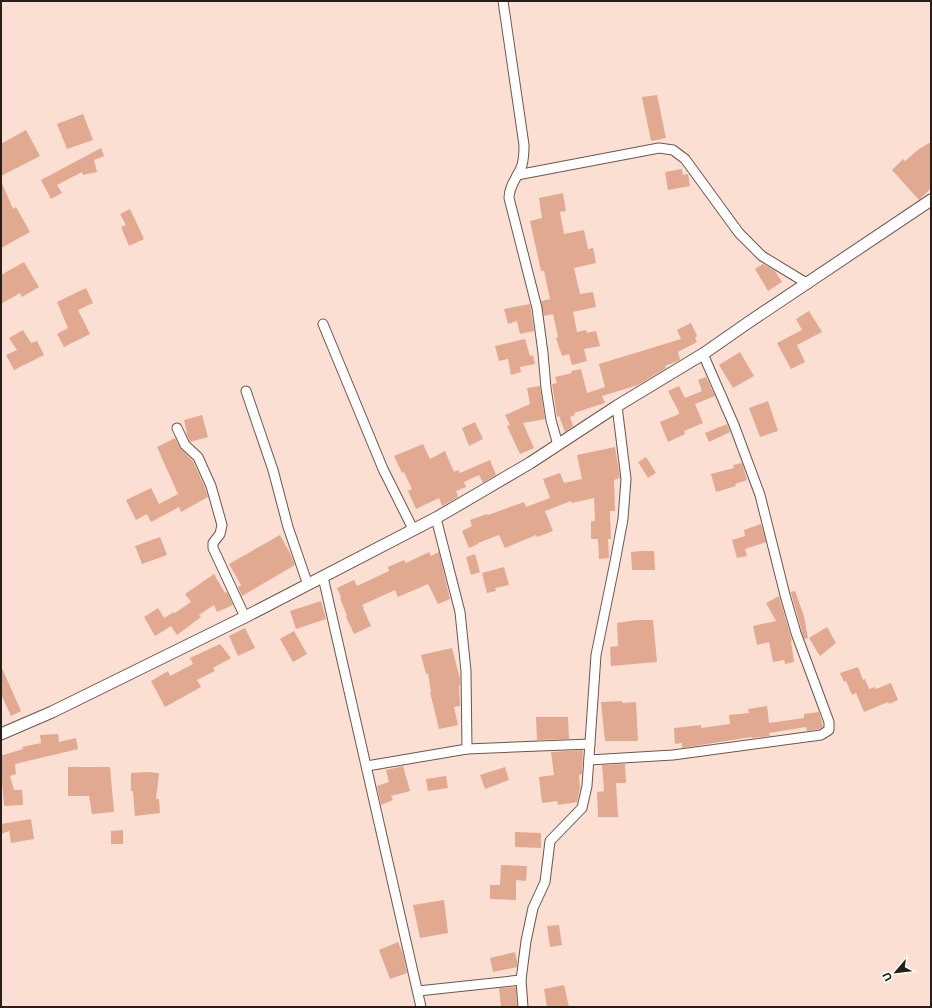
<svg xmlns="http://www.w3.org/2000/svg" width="932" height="1008" viewBox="0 0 932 1008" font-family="Montserrat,sans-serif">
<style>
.building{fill:#e2a991}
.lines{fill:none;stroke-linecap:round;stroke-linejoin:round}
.minor-casing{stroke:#6e564b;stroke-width:11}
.tertiary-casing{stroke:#6e564b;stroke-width:13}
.minor{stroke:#fff;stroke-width:9}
.tertiary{stroke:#fff;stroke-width:11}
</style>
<rect width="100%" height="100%" fill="#fcdfd3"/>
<g class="building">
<path d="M657,95L666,138L651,141L642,97Z"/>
<path d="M83,114L93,140L67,149L57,124Z"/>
<path d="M26,130L40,156L1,176V144Z"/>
<path d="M931,142V188L919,200L892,170L903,159L905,161L919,149Z"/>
<path d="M101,148L104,156L94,160L97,172L83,175L82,172L57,185L62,193L51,199L41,180Z"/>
<path d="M682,169L683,175L688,174L690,186L668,190L665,172Z"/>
<path d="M1,181L13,209L16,207L30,232L1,248Z"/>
<path d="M563,193L566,211L560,212L564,234L584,230L588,249L593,248L596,263L574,268L580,294L593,292L596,307L573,312L577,332L586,330L587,333L596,331L600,346L584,349L587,361L572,365L569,354L562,356L556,338L558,337L553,314L544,316L541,301L550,299L544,271H541L530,221L542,218L539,198Z"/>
<path d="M130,209L144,239L129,246L121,227L126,225L120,214Z"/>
<path d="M24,262L39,287L22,297L20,293L1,304V275Z"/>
<path d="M763,264L775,271L782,282L768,291L755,269Z"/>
<path d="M86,288L93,303L78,310L90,334L64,347L57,334L68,328L57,302Z"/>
<path d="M530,304L534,331L520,334L517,321L508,324L504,309Z"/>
<path d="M809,311L822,332L797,345L805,362L791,369L777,343L802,330L796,319Z"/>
<path d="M691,323L697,336L695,338L697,342L678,352L680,360L665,366L666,368L638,385L602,396L605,403L574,413L575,415L570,417L573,426L565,432L559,416L557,417L552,384L557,383L555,377L572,373L571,371L581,369L587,393L605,387L599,364L681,339L677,330Z"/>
<path d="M23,330L31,343L37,341L44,355L14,370L6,355L17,350L9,338Z"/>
<path d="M525,339L530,356L533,355L535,364L520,367L521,372L511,375L508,359L499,361L495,346Z"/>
<path d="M740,352L754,376L733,388L719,365Z"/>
<path d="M706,377L715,396L695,404L703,423L684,431L685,434L668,442L660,422L679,414V412L668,391L679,386L685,398L702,391L698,380Z"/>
<path d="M540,386L545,419L523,423L534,448L520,454L507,426L510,425L505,415L530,404L527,388Z"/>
<path d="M768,401L778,431L760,437L749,408Z"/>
<path d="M202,415L208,437L190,442L186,433H187L184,420Z"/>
<path d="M475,422L483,439L469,446L462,428Z"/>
<path d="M727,424L730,432L709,442L705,433Z"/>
<path d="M175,438L181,449L193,461L205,488L208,497L181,512L179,507L151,522L147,514L136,520L126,500L151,488L159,504L178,494L157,447Z"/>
<path d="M423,444L430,459L445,451L454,472L458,470L460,473L490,460L496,475L483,483L479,475L464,482L466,487L456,491L458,497L442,506L439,498L416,509L408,491L412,489L404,472L402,473L394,456Z"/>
<path d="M615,447L620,478L614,480L615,511H610L611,539H608L609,558L599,559L598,539H591V521H595L594,498L572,503L571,501L545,511L553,531L537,537L536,535L505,548L499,535L478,543V544L469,548L462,531L472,526L470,520L487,514L488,515L524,502L526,507L550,498L543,479L560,473L564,483L582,479L577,455Z"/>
<path d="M646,457L656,473L648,478L638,462Z"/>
<path d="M742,463L747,480L735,484L736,486L716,492L711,474L734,468L733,465Z"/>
<path d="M761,524L766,542L745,549L747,556L737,558L732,540L745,536L744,530Z"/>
<path d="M280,535L291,555L295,565L242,596L238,587L241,585L229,564Z"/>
<path d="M160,537L167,555L142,564L135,546Z"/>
<path d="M641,551H654L655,570H632L631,552Z"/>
<path d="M429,552L431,556L439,552L450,599L438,604L428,584L398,597L395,590L362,605L364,608H363L371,626L354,634L346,617L347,616L340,598L341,597L337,588L354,580L357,586L389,571L388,567L404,560L406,563Z"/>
<path d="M475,554L480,572L471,575L466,557Z"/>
<path d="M504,567L509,585L495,588L496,591L487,593L482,573Z"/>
<path d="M214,574L225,593L227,592L233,605L217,612L214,605L199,615L201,617L177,635L171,626L155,636L144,617L158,608L164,618L174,612L175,613L191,602L185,594Z"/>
<path d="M795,591L804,616L808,638L804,639L791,593L790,592Z"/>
<path d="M779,596L792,641H791L794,662L785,664L784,660L773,662L769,642L757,645L753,626L776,621L766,603Z"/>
<path d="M321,601L326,619L296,629L290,611Z"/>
<path d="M636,620H653L657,662L611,666L610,647L618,646L617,623Z"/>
<path d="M827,627L836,643L820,656L809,638Z"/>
<path d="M245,628L255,648L238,656L229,636Z"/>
<path d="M294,631L307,654L293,662L280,639Z"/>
<path d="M220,644L231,658L213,668L215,671L197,680L201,687L165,707L151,681L168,671L170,676L193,664L190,658Z"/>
<path d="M452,648L460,679V685L459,686L460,706L454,707L458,725L439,729L430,692H431L428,673L426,674L421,655Z"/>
<path d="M1,666L21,711L11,716L1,694Z"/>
<path d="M858,667L863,680L865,679L869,689L875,687L876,689L891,683L898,700L889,704L888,702L864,712L856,693L852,695L846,681L844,682L840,673Z"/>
<path d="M622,701V703L636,702L638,741H605L601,702Z"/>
<path d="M767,706L769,723L804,718V714L819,712L823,727L819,729L807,731L806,727L769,733L770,736L752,738L751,737L682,748V743L675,744L674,728L701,725V728L730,724L729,715L749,713L748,709Z"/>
<path d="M536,717H568L569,739L537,740Z"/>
<path d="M58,734L59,742L76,738L78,749L15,764L16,774L10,776L14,790H22L23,805L4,806L2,780H1V754L3,755L23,749L22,747L41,743L40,735Z"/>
<path d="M583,750L582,774L579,775L580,788L577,802L558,805L557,801L542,803L539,777L554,775L551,752Z"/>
<path d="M625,764L626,783H616L618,817H598L597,792L604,791L602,765Z"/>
<path d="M403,766L410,791L391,796L393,800L381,805L377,786L389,782L386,770Z"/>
<path d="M68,767H110L114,812L92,814L89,796H68Z"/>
<path d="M505,767L509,780L485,789L480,775Z"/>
<path d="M148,772L159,773L156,799H159L160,813L135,816L133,791H131V773Z"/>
<path d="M446,776L448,788L428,791L426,779Z"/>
<path d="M31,819L34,839L11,843L9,831L1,834V824Z"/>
<path d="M123,830V844H111V831Z"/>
<path d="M515,832L541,833V848L515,847Z"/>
<path d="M501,865L527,866L526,881L516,880V900L490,899V885H500Z"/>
<path d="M444,900L448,933L420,938L413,905Z"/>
<path d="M559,925L562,945L550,947L547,926Z"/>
<path d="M398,942L403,954L407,973L390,979L379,950Z"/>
<path d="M515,952L517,961V967L493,972L490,958Z"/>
<path d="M564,985L569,1007H547L544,989Z"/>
<path d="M516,987L517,1007H501L499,988Z"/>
</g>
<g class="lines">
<g class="minor-casing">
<g id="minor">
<path d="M503,1L524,145C524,152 524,158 522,165C518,177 509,185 509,198L537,308L543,353L546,388L551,420L558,445"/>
<path d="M517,175L659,148L673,150L685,159L739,233L762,256L808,284"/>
<path d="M323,324L383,469L413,529"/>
<path d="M246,391L273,470L288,527L308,585"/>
<path d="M177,428L185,445L198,457L211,486L222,525L220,534L213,543V548L245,617"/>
<path d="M436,518L460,612L466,671L467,749"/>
<path d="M323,577L421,1007"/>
<path d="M589,760L673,755L821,735L829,730V722L796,633L785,595L760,495L734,425L703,354"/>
<path d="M367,766L467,749L590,744"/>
<path d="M418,991L521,980"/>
<path d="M523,1007L521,980L526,941L533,908L545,882L550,841L582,808L587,786L596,655L614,567L623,519L626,479L617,406"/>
</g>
</g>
<g class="tertiary-casing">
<path id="tertiary" d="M1,734L52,712L245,617L436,518L484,490L530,463L617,406L703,354L749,322L931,200"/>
</g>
<use href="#minor" class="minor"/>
<use href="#tertiary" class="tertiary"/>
</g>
<rect width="932" height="1008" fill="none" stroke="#271d19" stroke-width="4"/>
<g transform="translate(896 972) rotate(242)" stroke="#ffffff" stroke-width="3" paint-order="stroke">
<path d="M0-3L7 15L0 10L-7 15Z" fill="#271d19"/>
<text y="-6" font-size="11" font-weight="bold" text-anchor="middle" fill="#271d19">U</text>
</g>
</svg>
